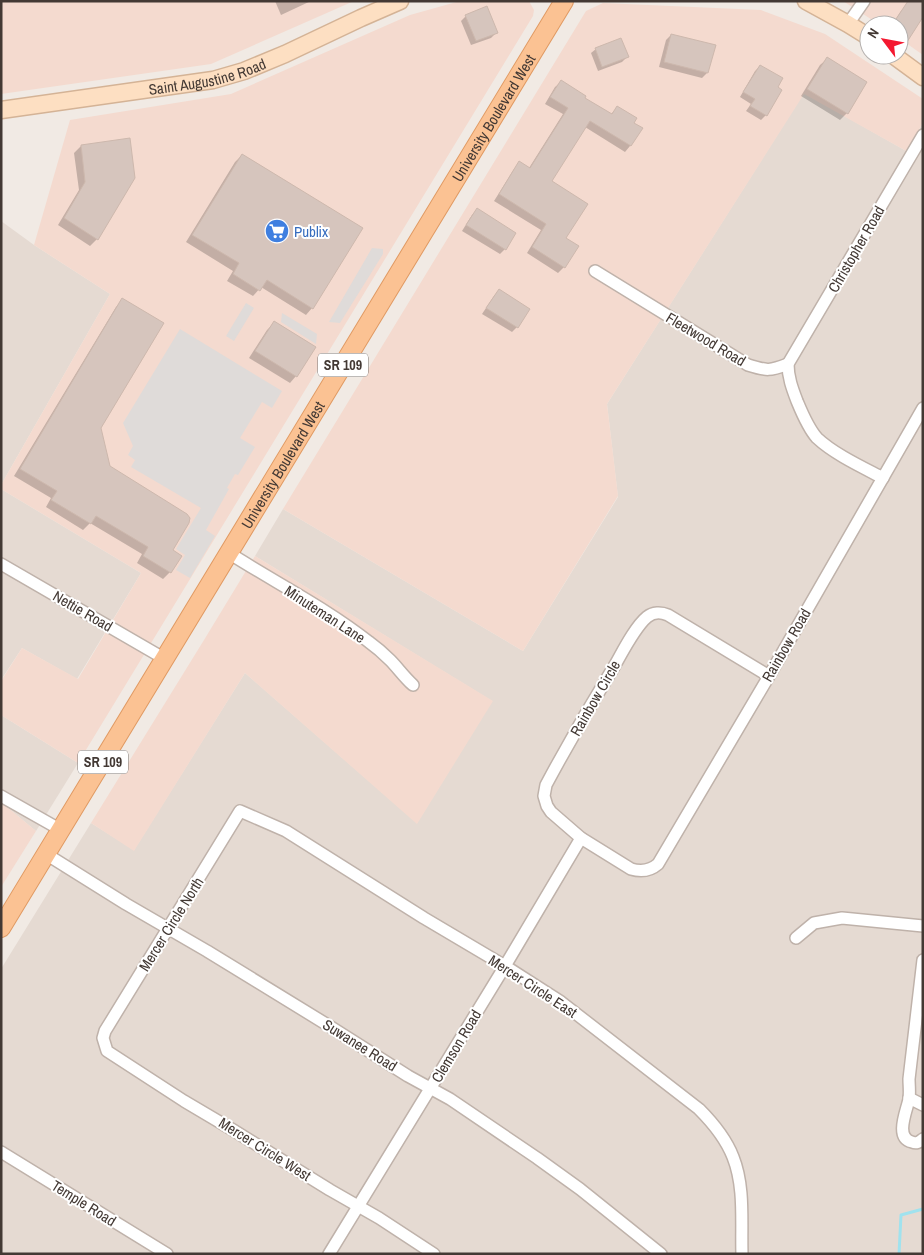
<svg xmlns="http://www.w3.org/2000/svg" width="924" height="1255" viewBox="0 0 924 1255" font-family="'Archivo Narrow',sans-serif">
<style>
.residential{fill:#e5dad2}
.commercial{fill:#f4dacf}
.parking{fill:#dfdbd9}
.shadow{fill:#0003}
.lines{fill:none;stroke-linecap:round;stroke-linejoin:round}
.stream{stroke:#a0e2ee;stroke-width:3}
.building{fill:#d6c5bd;stroke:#cdb8ad}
.street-casing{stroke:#bfb2aa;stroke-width:14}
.secondary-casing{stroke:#d4b396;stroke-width:19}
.primary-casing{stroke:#e09a63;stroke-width:20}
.street{stroke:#fff;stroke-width:11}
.secondary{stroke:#fddfc2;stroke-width:16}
.primary{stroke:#fbc293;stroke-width:18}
.labels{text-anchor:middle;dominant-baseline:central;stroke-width:4;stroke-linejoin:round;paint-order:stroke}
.shield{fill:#fff;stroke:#7b7471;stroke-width:1}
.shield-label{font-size:14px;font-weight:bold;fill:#433934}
.street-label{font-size:15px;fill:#433934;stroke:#fff}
.shop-label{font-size:15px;fill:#366cbe;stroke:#fff;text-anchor:start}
</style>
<rect width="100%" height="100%" fill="#f1eae4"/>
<g class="residential">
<path d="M804,93L908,152L923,122V1254H1V969L91,823L134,850L245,673L417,823L492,701L255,556L283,509L523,651L618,497L607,404Z"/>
<path d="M1,221L34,245L110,294L1,485Z"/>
<path d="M1,489L141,573L77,679L22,648L1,680Z"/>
<path d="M1,715L78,763L36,831L1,802Z"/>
</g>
<g class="commercial">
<path d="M1,1H354L211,64L1,94Z"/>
<path d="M460,1H529L534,10L533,16L78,763L1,715V681L22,648L78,679L141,573L1,489V485L110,294L34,245L70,120L231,94L410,15Z"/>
<path d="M843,1H923V55L899,38V25H880Z"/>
<path d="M603,3L761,10L825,34L923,99V122L908,152L804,94L607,404L618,496L523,651L283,509L586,11Z"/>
<path d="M255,556L493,701L417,824L245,673L134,851L91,823L204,640Z"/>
<path d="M1,802L36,831L1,887Z"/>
</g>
<g class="parking">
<path d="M372,248L383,249V254L340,323L329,322Z"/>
<path d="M246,303L254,308L234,341L226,336Z"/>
<path d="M282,313L317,334L316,344L281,322Z"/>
<path d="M180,329L282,391L272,408L262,402L240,438L255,447L238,475L235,474L227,488L229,489L206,530L215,536L190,578L176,570L185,555L176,549L201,508L131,467L135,460L128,455L133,446L123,423Z"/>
</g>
<g class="shadow">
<path d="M275,1H311L281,15Z"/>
<path d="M906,6L923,15L906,41L901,46L899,45V25H892L901,11Z"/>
<path d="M466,16L496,33L491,38L471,45L461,21Z"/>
<path d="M671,35L707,73L702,78L659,67L666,40Z"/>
<path d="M596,49L627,57L622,62L598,71L591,53Z"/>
<path d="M827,59L847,113L840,120L801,96L820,65Z"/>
<path d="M760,66L766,115L761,120L746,111L751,104L740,97L755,71Z"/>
<path d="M561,82L583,98L611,114L617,108L632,123L641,129L630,146L625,152L585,127L550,182L564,239V267L558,273L527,253L541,230L494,201L514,169L520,163L529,168L563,114L545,104L555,87Z"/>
<path d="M81,146L97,239L90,246L58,225L79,190L74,153Z"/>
<path d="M242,155L312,308L306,315L261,287L253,296L227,281L233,271L186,242L235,162Z"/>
<path d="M477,210L505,249L500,254L462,231L472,215Z"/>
<path d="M499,291L528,309L517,327L512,332L482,314L494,296Z"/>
<path d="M123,300L99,428L109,467L171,551L170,572L163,579L137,563L142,554L90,523L83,530L46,507L51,498L14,476L116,307Z"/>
<path d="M274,323L296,376L290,383L249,358L267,330Z"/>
</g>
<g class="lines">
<path class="stream" d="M899,1254L901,1215L923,1209"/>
</g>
<g class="building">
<path d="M908,1H923V17L907,42L899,37V25H892Z"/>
<path d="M487,6L498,33L476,41L465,15Z"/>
<path d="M671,34L716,45L708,73L664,62Z"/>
<path d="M621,38L629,57L602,67L595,48Z"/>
<path d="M827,57L867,82L848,114L807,89Z"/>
<path d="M760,65L783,78L778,87L782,90L767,116L750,106L755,99L743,92Z"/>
<path d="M561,80L586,96L585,98L612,114L617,106L637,118L634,123L643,128L631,146L590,121L552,181L588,204L566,238L579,246L565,268L532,247L546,224L499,194L519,161L530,168L568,108L550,97Z"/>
<path d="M130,138L135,178L98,240L64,218L85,182L81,145Z"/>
<path d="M242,154L363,228L313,309L267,280L260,291L233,274L239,263L192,235Z"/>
<path d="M477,208L516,233L506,250L466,225Z"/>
<path d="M499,289L530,309L518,328L486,308Z"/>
<path d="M122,298L164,323L101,428L110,466L187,514L190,518L189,523L173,550L182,556L171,573L143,556L148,547L96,516L91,524L51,500L57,491L20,469Z"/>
<path d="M274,321L316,347L297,377L255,351Z"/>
</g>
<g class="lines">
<g class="street-casing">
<g id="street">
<path d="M848,24L864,1"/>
<path d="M595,271L748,365C767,371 770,371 788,364"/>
<path d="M883,478C862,467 834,454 817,438C808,428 802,413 797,401C792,388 788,377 788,364L923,135"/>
<path d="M229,553C276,583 326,608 369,642C376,647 383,653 390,660C398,668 404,677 413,685"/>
<path d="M1,564L165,659"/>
<path d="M769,676L668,615C661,612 653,612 647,617C635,627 623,651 615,665C591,704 568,744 546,785L544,796L547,806L551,812L581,838L631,869C641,872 650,871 658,864L769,676L923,408"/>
<path d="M1,796L61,830"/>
<path d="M46,854L126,904L207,951L326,1024L408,1076L450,1099L537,1158L580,1189L661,1254"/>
<path d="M796,938L814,923L842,918L923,926"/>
<path d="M923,960L909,1079C909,1085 910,1092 909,1099C907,1110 894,1138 912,1142C917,1144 919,1142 923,1139"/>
<path d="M909,1098L923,1105"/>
<path d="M1,1152L167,1254"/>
<path d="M329,1254L505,966L581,838"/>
<path d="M434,1254L379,1218L330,1190L233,1130L184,1101L107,1051L103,1038L105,1031L240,811L286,831L424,918L505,966L561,1002L699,1109C713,1123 726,1139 733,1157C745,1187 741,1222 742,1254"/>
</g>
</g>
<g class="secondary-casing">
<g id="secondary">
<path d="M806,1L848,24L869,37"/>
<path d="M893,55L923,77"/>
<path id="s1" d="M1,110L213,80L244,71L285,54L361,18L400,1"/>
</g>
</g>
<g class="primary-casing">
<g id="primary">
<path id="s2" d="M1,928L564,1"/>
</g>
</g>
<use href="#street" class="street"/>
<use href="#secondary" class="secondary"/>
<use href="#primary" class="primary"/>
</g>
<defs>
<g id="supermarket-disc" transform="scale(1.25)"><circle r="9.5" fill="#3f7fe0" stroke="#fff"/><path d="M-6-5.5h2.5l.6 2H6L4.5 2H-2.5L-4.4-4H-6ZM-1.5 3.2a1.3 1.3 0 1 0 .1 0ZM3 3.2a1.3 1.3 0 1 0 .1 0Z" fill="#fff"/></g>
</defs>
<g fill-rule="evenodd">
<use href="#supermarket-disc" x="277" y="231"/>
</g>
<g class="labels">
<g class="shield">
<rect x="318" y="353.5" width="50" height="23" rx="4"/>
<rect x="78" y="750.5" width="50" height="23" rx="4"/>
</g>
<g class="shield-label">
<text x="343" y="365">SR 109</text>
<text x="103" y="762">SR 109</text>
</g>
<g class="street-label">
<text stroke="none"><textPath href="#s1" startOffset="209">Saint Augustine Road</textPath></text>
<text stroke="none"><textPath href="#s2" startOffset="948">University Boulevard West</textPath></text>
<text transform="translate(856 249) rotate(-60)">Christopher Road</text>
<text transform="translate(706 339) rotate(31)">Fleetwood Road</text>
<text stroke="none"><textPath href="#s2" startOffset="542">University Boulevard West</textPath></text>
<text transform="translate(83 611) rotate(30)">Nettie Road</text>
<text transform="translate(325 614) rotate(33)">Minuteman Lane</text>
<text transform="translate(786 645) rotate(-60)">Rainbow Road</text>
<text transform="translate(595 698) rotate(-60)">Rainbow Circle</text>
<text transform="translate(171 924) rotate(-58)">Mercer Circle North</text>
<text transform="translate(533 986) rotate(33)">Mercer Circle East</text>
<text transform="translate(360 1045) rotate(32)">Suwanee Road</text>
<text transform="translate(456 1046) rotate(-59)">Clemson Road</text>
<text transform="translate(265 1149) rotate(32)">Mercer Circle West</text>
<text transform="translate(84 1203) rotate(32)">Temple Road</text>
</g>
<g class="shop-label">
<text x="294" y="231">Publix</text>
</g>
</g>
<rect width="924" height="1255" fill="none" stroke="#433934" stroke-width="5"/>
<g transform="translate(884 40) rotate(302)"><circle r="24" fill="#ffffff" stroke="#b4b0ae"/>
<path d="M0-4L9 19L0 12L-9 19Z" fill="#f41830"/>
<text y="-8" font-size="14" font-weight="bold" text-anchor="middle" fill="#433934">N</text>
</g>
</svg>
